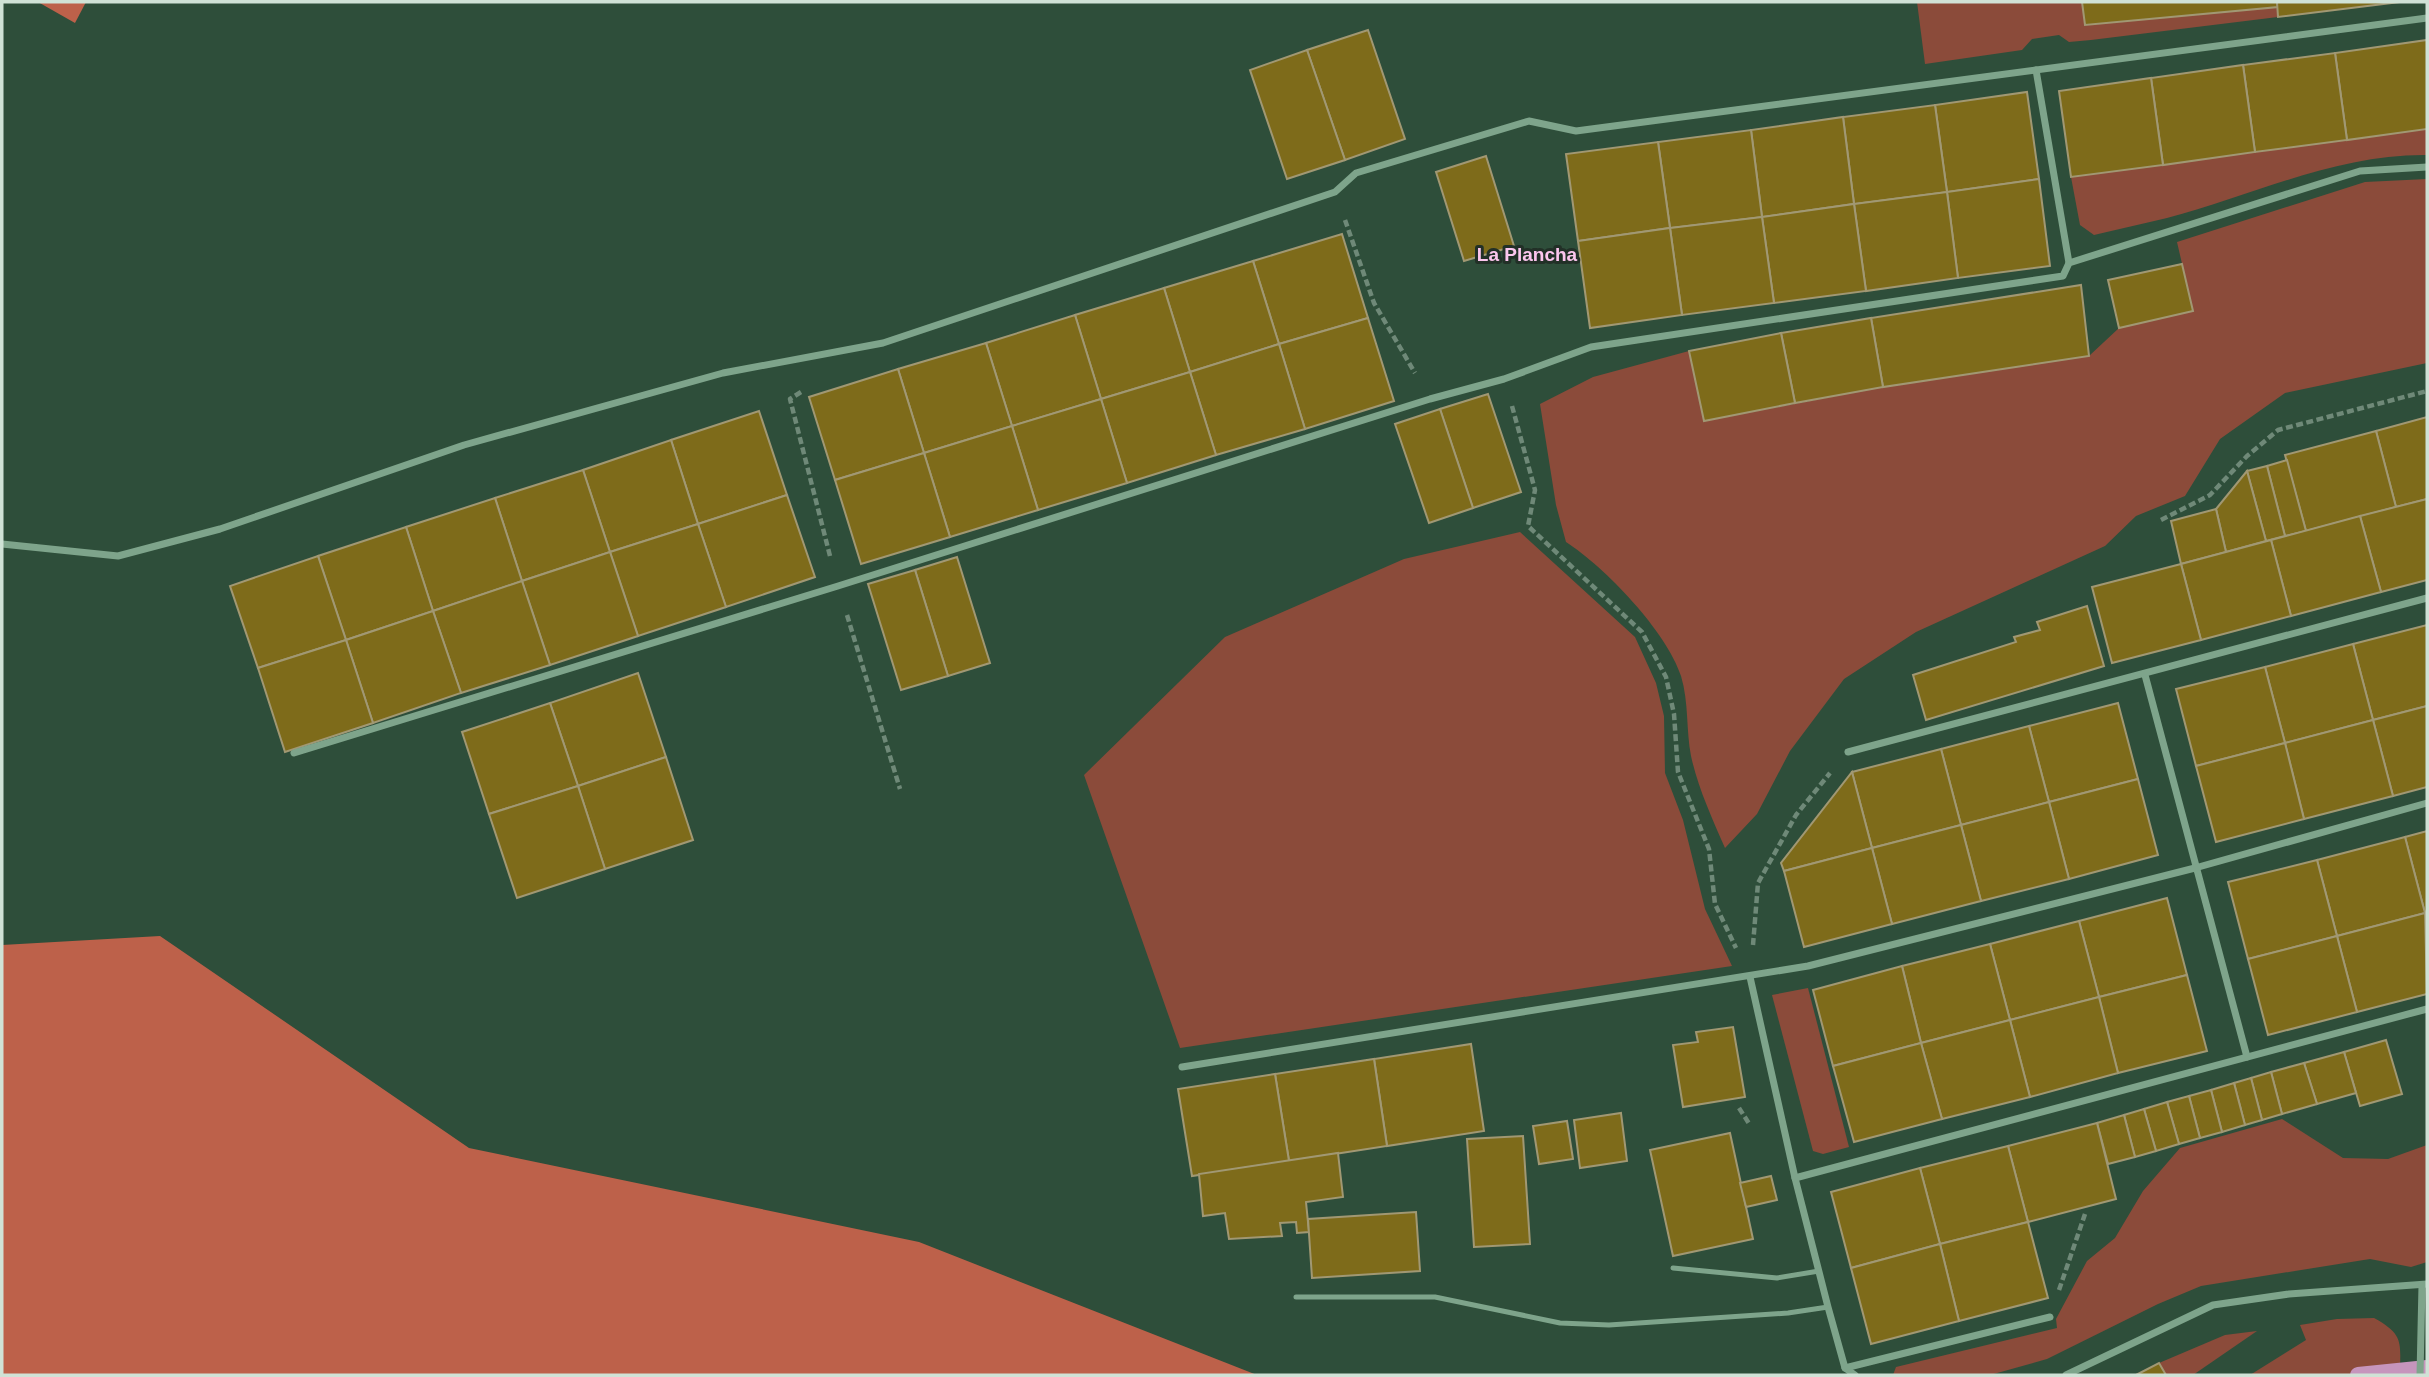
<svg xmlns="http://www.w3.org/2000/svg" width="2429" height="1377" viewBox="0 0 2429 1377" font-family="Arial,sans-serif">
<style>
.green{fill:#8b4b3a}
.forest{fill:#bd614a}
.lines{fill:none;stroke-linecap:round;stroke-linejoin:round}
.stream{stroke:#c695bc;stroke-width:16}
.building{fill:#7e6b1a;stroke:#a19873;stroke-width:2}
.path{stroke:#6f8978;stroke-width:4.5;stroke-dasharray:7 3.5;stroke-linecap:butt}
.lane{stroke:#7ea48b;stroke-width:5}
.street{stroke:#7ea48b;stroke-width:7}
.labels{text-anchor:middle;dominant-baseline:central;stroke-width:6;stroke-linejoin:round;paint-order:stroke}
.neighbourhood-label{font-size:19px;font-weight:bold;fill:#fcc6ee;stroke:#223027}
</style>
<rect width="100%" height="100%" fill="#2e4e3a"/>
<g class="green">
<path d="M1917,2H2082L2085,25L2278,7V17L2091,40L2069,42L2059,35L2032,39L2022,50L1925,64Z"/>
<path d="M2427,129V155C2336,154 2254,195 2167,218C2143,224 2118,229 2094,235L2080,225L2071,177Z"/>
<path d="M2427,179V363L2285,393L2220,439L2185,496L2136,516L2105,546L1916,632L1844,679L1790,751L1757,814L1725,848C1712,818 1698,788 1691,756C1686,730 1689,703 1681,676C1667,632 1605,567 1566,542L1556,505L1540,404L1593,377L1689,351L1704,421L1883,387L2089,356L2119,328L2193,311L2177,242L2365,182Z"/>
<path d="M1520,532L1635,637L1656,683L1664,716L1665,773L1683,820L1705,909L1732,966L1180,1048L1084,775L1225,637L1404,559Z"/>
<path d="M1808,988L1849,1147L1823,1154L1813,1151L1772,995Z"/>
<path d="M2282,1119L2343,1158L2388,1159L2427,1145V1262L2411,1267L2370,1259L2201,1286L2158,1304L2047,1359L1990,1375H1893L1896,1367L2057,1328L2056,1319L2087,1261L2115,1238L2143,1191L2180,1148Z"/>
<path d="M2374,1318C2405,1335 2400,1343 2400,1375H2250L2306,1340L2300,1325L2337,1319Z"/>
<path d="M2257,1331L2193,1375H2166L2159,1363L2225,1335Z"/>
</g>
<g class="forest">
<path d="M38,2H86L75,23Z"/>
<path d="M160,936L469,1148L919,1242L1257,1375H2V945Z"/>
</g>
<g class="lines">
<path class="stream" d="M2358,1375L2427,1368"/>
</g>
<g class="building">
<path d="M2082,2H2277L2278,7L2085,25Z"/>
<path d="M2277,2H2400L2278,17Z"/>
<path d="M1368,30L1405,139L1345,160L1307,50Z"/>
<path d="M2427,40V129L2347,140L2335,53Z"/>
<path d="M1307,50L1345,160L1287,179L1250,70Z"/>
<path d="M2335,53L2347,140L2255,152L2243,65Z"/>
<path d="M2243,65L2255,152L2163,165L2151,78Z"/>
<path d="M2151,78L2163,165L2071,177L2059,91Z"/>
<path d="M2027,92L2039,179L1947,192L1935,105Z"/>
<path d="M1935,105L1947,192L1854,204L1843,117Z"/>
<path d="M1843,117L1854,204L1762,217L1751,130Z"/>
<path d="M1751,130L1762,217L1670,228L1658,142Z"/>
<path d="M1658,142L1670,228L1578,241L1566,154Z"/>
<path d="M1486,156L1514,246L1464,261L1436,172Z"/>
<path d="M2039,179L2050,266L1958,278L1947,192Z"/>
<path d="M1947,192L1958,278L1866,291L1854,204Z"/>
<path d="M1854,204L1866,291L1774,303L1762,217Z"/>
<path d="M1762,217L1774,303L1682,315L1670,228Z"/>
<path d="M1670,228L1682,315L1590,328L1578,241Z"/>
<path d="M1342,234L1368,318L1279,344L1253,261Z"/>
<path d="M1253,261L1279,344L1190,372L1164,288Z"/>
<path d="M2182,264L2193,311L2119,328L2108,280Z"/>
<path d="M2081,285L2089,356L1883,387L1871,318Z"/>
<path d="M1164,288L1190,372L1101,399L1075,315Z"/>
<path d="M1075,315L1101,399L1012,426L986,343Z"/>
<path d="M1368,318L1394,401L1305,429L1279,344Z"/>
<path d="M1871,318L1883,387L1795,403L1781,333Z"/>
<path d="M1781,333L1795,403L1704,421L1689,351Z"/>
<path d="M986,343L1012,426L924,453L898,369Z"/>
<path d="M1279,344L1305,429L1216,455L1190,372Z"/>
<path d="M898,369L924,453L835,480L809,397Z"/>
<path d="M1190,372L1216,455L1127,483L1101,399Z"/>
<path d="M1488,394L1521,492L1473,508L1440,409Z"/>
<path d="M1101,399L1127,483L1038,510L1012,426Z"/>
<path d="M1440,409L1473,508L1429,523L1395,424Z"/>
<path d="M759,411L787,495L698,524L671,440Z"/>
<path d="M2427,417V499L2396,507L2376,431Z"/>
<path d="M1012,426L1038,510L950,537L924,453Z"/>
<path d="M2376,431L2396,507L2306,531L2285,455Z"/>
<path d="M671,440L698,524L610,552L583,470Z"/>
<path d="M924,453L950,537L861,564L835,480Z"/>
<path d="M2287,460L2306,531L2285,536L2267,466Z"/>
<path d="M2267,466L2285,536L2266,541L2247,471Z"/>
<path d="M583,470L610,552L522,581L495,498Z"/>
<path d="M2247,471L2266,541L2226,552L2216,509Z"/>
<path d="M787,495L815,577L726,607L698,524Z"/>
<path d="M495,498L522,581L433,611L406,527Z"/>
<path d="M2427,499V580L2381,592L2360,516Z"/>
<path d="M2216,509L2226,552L2181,564L2171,521Z"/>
<path d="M2360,516L2381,592L2291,616L2271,540Z"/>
<path d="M698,524L726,607L638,636L610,552Z"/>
<path d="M406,527L433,611L346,640L318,556Z"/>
<path d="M2271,540L2291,616L2201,640L2181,564Z"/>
<path d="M610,552L638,636L550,665L522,581Z"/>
<path d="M318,556L346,640L258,668L230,586Z"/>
<path d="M957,557L990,663L948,676L915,570Z"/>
<path d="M2181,564L2201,640L2112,663L2092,587Z"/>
<path d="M915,570L948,676L901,690L868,584Z"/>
<path d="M522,581L550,665L461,693L433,611Z"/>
<path d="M2087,606L2104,666L1926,720L1913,675L2016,642L2014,637L2040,630L2037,622Z"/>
<path d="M433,611L461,693L373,723L346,640Z"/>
<path d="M2427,625V706L2373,720L2353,644Z"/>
<path d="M346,640L373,723L285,752L258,668Z"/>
<path d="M2353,644L2373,720L2285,743L2265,667Z"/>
<path d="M2265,667L2285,743L2196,766L2176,689Z"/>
<path d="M638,673L666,757L578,786L550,703Z"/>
<path d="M550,703L578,786L489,814L462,732Z"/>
<path d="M2118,703L2138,779L2049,802L2029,726Z"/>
<path d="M2427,706V787L2393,796L2373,720Z"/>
<path d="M2373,720L2393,796L2304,819L2285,743Z"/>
<path d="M2029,726L2049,802L1961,825L1941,749Z"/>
<path d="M2285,743L2304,819L2216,842L2196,766Z"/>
<path d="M1941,749L1961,825L1872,848L1852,772Z"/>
<path d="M666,757L693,840L605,869L578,786Z"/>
<path d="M1852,772L1872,848L1784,871L1781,863Z"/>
<path d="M2138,779L2158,855L2069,879L2049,802Z"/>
<path d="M578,786L605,869L517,898L489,814Z"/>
<path d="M2049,802L2069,879L1981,901L1961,825Z"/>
<path d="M1961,825L1981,901L1892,924L1872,848Z"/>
<path d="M2427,831V912L2425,913L2405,837Z"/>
<path d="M2405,837L2425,913L2337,936L2317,860Z"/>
<path d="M1872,848L1892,924L1804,947L1784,871Z"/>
<path d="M2317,860L2337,936L2248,959L2228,882Z"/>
<path d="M2167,898L2187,975L2099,997L2079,921Z"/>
<path d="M2425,913L2427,994L2357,1012L2337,936Z"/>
<path d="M2079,921L2099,997L2010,1020L1990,944Z"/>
<path d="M2337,936L2357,1012L2268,1035L2248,959Z"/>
<path d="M1990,944L2010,1020L1921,1043L1902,966Z"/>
<path d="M1902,966L1921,1043L1833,1066L1813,990Z"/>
<path d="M2187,975L2207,1051L2118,1073L2099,997Z"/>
<path d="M2099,997L2118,1073L2030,1097L2010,1020Z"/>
<path d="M2010,1020L2030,1097L1942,1119L1921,1043Z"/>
<path d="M1733,1027L1745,1097L1683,1107L1673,1045L1698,1042L1696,1032Z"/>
<path d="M2386,1040L2402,1094L2360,1106L2344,1052Z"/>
<path d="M1921,1043L1942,1119L1854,1142L1833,1066Z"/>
<path d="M1471,1044L1484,1131L1387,1146L1374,1059Z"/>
<path d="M2344,1052L2356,1093L2317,1104L2304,1063Z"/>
<path d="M1374,1059L1387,1146L1289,1161L1275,1074Z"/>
<path d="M2304,1063L2317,1104L2282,1114L2271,1072Z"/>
<path d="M2271,1072L2282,1114L2262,1120L2251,1078Z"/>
<path d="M1275,1074L1289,1161L1192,1176L1178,1089Z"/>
<path d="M2251,1078L2262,1120L2245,1125L2234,1083Z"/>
<path d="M2234,1083L2245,1125L2222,1132L2211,1090Z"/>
<path d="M2211,1090L2222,1132L2200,1138L2189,1096Z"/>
<path d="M2189,1096L2200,1138L2179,1144L2167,1102Z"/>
<path d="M2167,1102L2179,1144L2156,1151L2144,1109Z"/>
<path d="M2144,1109L2156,1151L2135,1157L2124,1115Z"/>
<path d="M1621,1113L1627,1161L1580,1168L1574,1120Z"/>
<path d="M2124,1115L2135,1157L2108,1164L2097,1123Z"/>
<path d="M1567,1121L1573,1159L1539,1164L1533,1126Z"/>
<path d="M2097,1123L2116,1199L2028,1222L2008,1146Z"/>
<path d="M1730,1133L1753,1239L1673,1256L1650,1150Z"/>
<path d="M1523,1136L1530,1244L1474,1247L1467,1139Z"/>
<path d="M2008,1146L2028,1222L1940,1244L1920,1168Z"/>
<path d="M1338,1153L1343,1197L1306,1202L1309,1232L1297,1233L1296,1222L1280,1223L1282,1236L1229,1239L1225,1213L1203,1216L1199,1174Z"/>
<path d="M1920,1168L1940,1244L1851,1268L1831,1192Z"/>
<path d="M1771,1176L1777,1200L1746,1207L1740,1183Z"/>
<path d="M1416,1212L1420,1271L1312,1278L1308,1219Z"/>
<path d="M2028,1222L2048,1298L1959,1321L1940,1244Z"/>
<path d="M1940,1244L1959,1321L1871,1344L1851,1268Z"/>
<path d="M2159,1363L2166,1375H2136Z"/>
</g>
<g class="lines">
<g class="path">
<path d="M1345,220L1374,303L1415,373"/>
<path d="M801,392L790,399L830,556"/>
<path d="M1512,406L1535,490L1528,526L1642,632L1666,677L1674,714L1678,772L1709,849L1715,904L1736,948"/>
<path d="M2161,520L2210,495L2247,456L2278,430L2427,391"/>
<path d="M847,615L900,789"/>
<path d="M1753,945L1758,883L1796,815L1830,773"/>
<path d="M1739,1108L1750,1125"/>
<path d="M2059,1290L2085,1214"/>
</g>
<g class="lane">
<path d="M1673,1268L1777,1278L1819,1271"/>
<path d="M1296,1297H1435L1560,1323L1609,1325L1788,1313L1828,1307"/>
</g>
<g class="street">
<path d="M2036,70L2069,263"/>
<path d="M2,544L118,556L220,529L464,445L723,373L883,343L1335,192L1356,173L1529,121L1576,131L2427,18"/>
<path d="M2145,675L2247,1057"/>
<path d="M1848,752L2427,598"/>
<path d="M294,753L838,586L1430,399L1504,379L1591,347L2063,276L2069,263L2360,171L2427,167"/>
<path d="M1750,977L1795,1178L1828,1307L1845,1368L1855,1375"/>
<path d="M1182,1067L1808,966L2195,868L2427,803"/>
<path d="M1795,1178L2427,1009"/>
<path d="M1845,1368L2050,1317"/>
<path d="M2066,1375L2213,1305L2289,1294L2427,1284"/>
<path d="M2420,1375L2422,1285"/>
</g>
</g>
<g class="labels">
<g class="neighbourhood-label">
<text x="1527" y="254">La Plancha</text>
</g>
</g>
<rect width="2429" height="1377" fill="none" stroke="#d0e2d6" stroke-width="7"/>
</svg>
